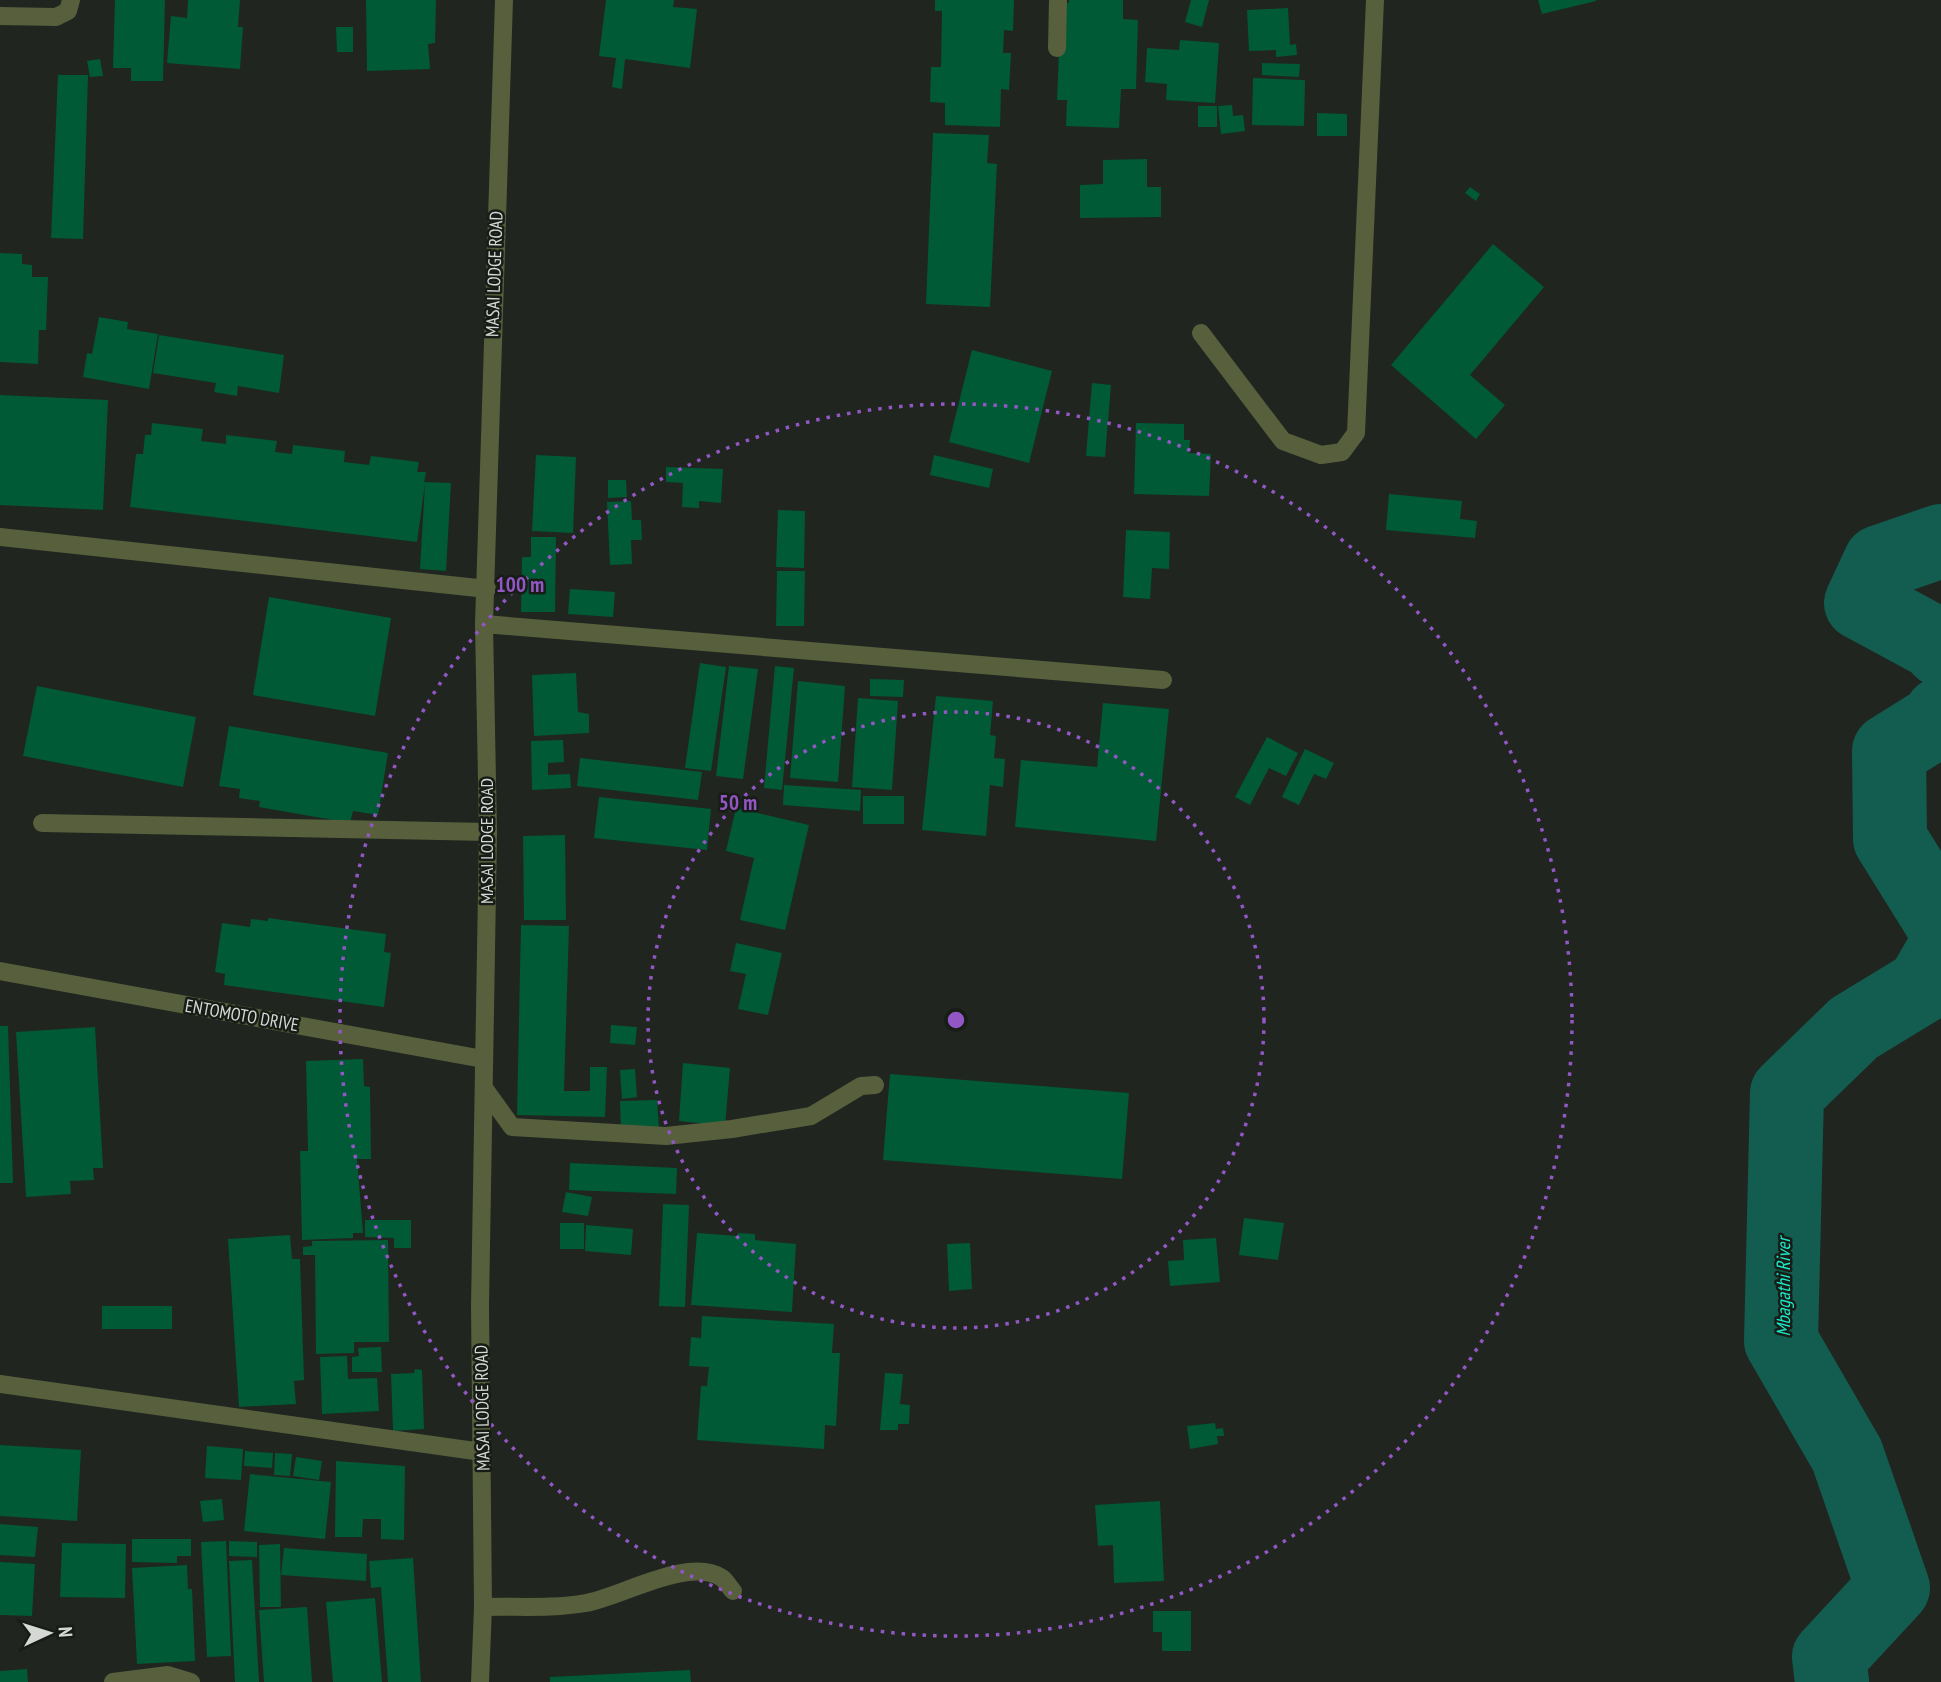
<svg xmlns="http://www.w3.org/2000/svg" width="1941" height="1682" viewBox="0 0 1941 1682" font-family="'PT Sans Narrow',sans-serif">
<style>
.lines{fill:none;stroke-linecap:round;stroke-linejoin:round}
.river{stroke:#135d50;stroke-width:74}
.building{fill:#005a36}
.service{stroke:#575f3c;stroke-width:18}
.minor{stroke:#575f3c;stroke-width:18}
.tertiary{stroke:#575f3c;stroke-width:18}
.ring{fill:none;stroke:#9257c4;stroke-width:3.5;stroke-dasharray:3.5 7}
.labels{text-anchor:middle;dominant-baseline:central;stroke-width:5;stroke-linejoin:round;paint-order:stroke}
.street-label{font-size:18px;fill:#d5d8d4;stroke:#171c16}
.water-label{font-size:19px;font-style:italic;fill:#1ce9ca;stroke:#171c16}
.centre{fill:#9257c4;stroke:#171c16;stroke-width:3.5}
.ring-label{font-size:21px;text-anchor:middle;font-weight:bold;fill:#9257c4;stroke:#171c16;stroke-width:5;stroke-linejoin:round;paint-order:stroke}
</style>
<rect width="100%" height="100%" fill="#20251f"/>
<g class="lines">
<g class="river">
<path d="M1941,541L1880,562L1861,603L1935,643L1941,650"/>
<path d="M1941,714L1937,721L1889,751L1890,839L1941,921"/>
<path d="M1832,1682L1829,1657L1893,1588L1847,1455L1781,1341L1787,1093L1854,1028L1923,986L1941,955"/>
</g>
</g>
<g class="building">
<path d="M115,0H165L163,81H131V68H113Z"/>
<path d="M188,0H240L238,27H243L240,69L167,63L171,16L187,18Z"/>
<path d="M366,0H436L435,43L428,44L430,69L367,71Z"/>
<path d="M606,0H674L673,7L697,9L690,68L625,59L622,89L612,87L616,58L599,56Z"/>
<path d="M935,0H1014L1013,31L1004,30L1003,53H1011L1009,90L1001,89L1000,127L945,125V103L930,102L931,67H941L942,11H935Z"/>
<path d="M1069,0H1123V19L1138,20L1136,89H1121L1119,128L1066,126L1067,100H1057L1061,2L1069,3Z"/>
<path d="M1191,0H1209L1202,27L1185,22Z"/>
<path d="M1538,0H1596V1L1542,14Z"/>
<path d="M1288,8L1290,45L1296,44L1297,55L1276,57V50L1249,51L1247,10Z"/>
<path d="M336,27H353V52H337Z"/>
<path d="M1180,40L1219,43L1215,103L1166,100L1167,84L1145,82L1147,48L1179,50Z"/>
<path d="M100,59L103,76L90,77L87,61Z"/>
<path d="M1262,63L1300,64L1299,77L1262,75Z"/>
<path d="M58,75H88L83,239L51,238Z"/>
<path d="M1253,78L1305,80L1304,126L1252,125Z"/>
<path d="M1232,105L1233,116L1243,115L1245,131L1221,134L1218,106Z"/>
<rect x="1198" y="106" width="19" height="21"/>
<path d="M1317,113L1347,114V136H1317Z"/>
<path d="M933,133L989,135L987,163L997,164L990,307L926,304Z"/>
<path d="M1147,159V187H1161V217L1080,218V185L1103,184V160Z"/>
<path d="M1470,187L1480,194L1476,201L1465,193Z"/>
<path d="M1493,244L1544,287L1470,375L1505,405L1476,439L1391,365Z"/>
<path d="M0,253L22,254V264L32,265V277H48L46,330H39L38,364L0,362Z"/>
<path d="M99,317L128,322L127,329L158,334L149,389L83,377L87,353L92,354Z"/>
<path d="M159,335L284,355L279,393L238,386L237,396L214,392L216,383L153,373Z"/>
<path d="M972,350L1052,371L1029,463L949,442Z"/>
<path d="M1092,383L1111,385L1105,457L1086,456Z"/>
<path d="M0,395L108,400L103,510L0,505Z"/>
<path d="M152,423L203,429L201,441L226,444V435L277,441L275,452L292,454L293,445L345,451L344,462L369,465L371,456L419,462L417,472H426L424,482L451,483L446,571L420,569L425,484L417,542L130,507L136,454H143L145,435H151Z"/>
<path d="M1136,423L1184,424V440H1190L1189,453L1211,454L1209,496L1134,494Z"/>
<path d="M536,455L576,457L573,533L532,531Z"/>
<path d="M934,455L993,469L989,488L930,475Z"/>
<path d="M666,467L723,469L721,503L699,501V508L682,507L683,483L666,482Z"/>
<path d="M608,480H626L627,497L608,498Z"/>
<path d="M1389,494L1462,501L1460,519L1477,521L1475,538L1386,530Z"/>
<path d="M631,501L632,520H641L642,540H631L632,564L610,565L607,502Z"/>
<path d="M778,510L805,511L804,568L776,567Z"/>
<path d="M1126,530L1170,532L1169,569L1152,568L1150,599L1123,597Z"/>
<path d="M531,537H556L555,612H521L522,557H531Z"/>
<path d="M777,571H805L804,626H776Z"/>
<path d="M570,589L615,592L613,617L568,614Z"/>
<path d="M269,597L391,618L375,716L253,695Z"/>
<path d="M700,663L726,667L711,771L685,768Z"/>
<path d="M729,666L758,669L743,779L716,776Z"/>
<path d="M775,666L794,668L782,790L764,788Z"/>
<path d="M576,673L578,712L589,714V733L534,736L532,675Z"/>
<path d="M870,679L904,680L903,697L870,696Z"/>
<path d="M798,681L845,686L838,782L790,778Z"/>
<path d="M37,686L196,717L183,787L23,756Z"/>
<path d="M936,696L993,701L990,735L996,736L994,758L1005,759L1003,787L990,785L986,836L922,830Z"/>
<path d="M858,698L898,701L892,790L852,787Z"/>
<path d="M1103,703L1169,709L1156,841L1015,827L1021,760L1097,767Z"/>
<path d="M229,726L388,753L378,815L353,811L350,823L259,807L260,801L239,798L240,789L219,786Z"/>
<path d="M1267,737L1298,753L1286,776L1269,768L1250,805L1235,797Z"/>
<path d="M563,740L564,762L548,763V775L570,774L571,788L532,790L531,741Z"/>
<path d="M1305,749L1334,763L1326,779L1314,774L1299,805L1282,797Z"/>
<path d="M580,758L702,772L698,800L577,786Z"/>
<path d="M784,785L861,790L860,811L783,805Z"/>
<rect x="863" y="796" width="41" height="28"/>
<path d="M599,797L711,809L707,850L594,838Z"/>
<path d="M736,808L809,825L785,930L740,920L754,858L726,851Z"/>
<path d="M565,835L566,920H524L523,836Z"/>
<path d="M268,918L386,934L384,952L391,953L384,1007L224,985L225,974L215,972L222,923L250,927L251,919L268,921Z"/>
<path d="M521,925L569,926L564,1091H590V1067H607L605,1117L517,1115Z"/>
<path d="M736,943L782,953L768,1015L738,1009L746,974L730,971Z"/>
<path d="M611,1025L637,1027L635,1045L610,1043Z"/>
<path d="M0,1026H8L13,1183H0Z"/>
<path d="M95,1027L103,1168H93L94,1180L70,1181L71,1194L26,1197L16,1032Z"/>
<path d="M363,1059L364,1086L370,1087L371,1159H357L363,1233H353V1238L302,1240L300,1151H308L306,1061Z"/>
<path d="M683,1063L730,1068L725,1126L679,1121Z"/>
<path d="M635,1069L637,1097L622,1099L620,1070Z"/>
<path d="M890,1074L1129,1093L1122,1179L883,1160Z"/>
<path d="M657,1100L659,1128L621,1129L620,1101Z"/>
<path d="M570,1163L677,1168L676,1194L569,1190Z"/>
<path d="M566,1192L592,1197L588,1216L562,1212Z"/>
<path d="M663,1204L689,1205L685,1307L659,1306Z"/>
<path d="M1244,1218L1284,1223L1278,1260L1239,1255Z"/>
<path d="M365,1220H411V1248H394V1238L365,1237Z"/>
<rect x="560" y="1223" width="24" height="26"/>
<path d="M586,1225L633,1229L631,1255L585,1251Z"/>
<path d="M697,1233L738,1236V1233L755,1234V1240L796,1244L792,1312L691,1305Z"/>
<path d="M290,1235L292,1259H300L304,1380L294,1381L296,1404L239,1407L228,1239Z"/>
<path d="M1216,1238L1220,1282L1170,1286L1168,1261L1184,1260L1183,1240Z"/>
<path d="M388,1240L389,1342H354V1353L316,1354L315,1255H303V1247L312,1246V1241Z"/>
<path d="M970,1243L972,1289L949,1291L947,1244Z"/>
<rect x="102" y="1306" width="70" height="23"/>
<path d="M702,1316L834,1324L832,1353H840L836,1426L825,1425L824,1449L697,1440L701,1386H707L709,1367L689,1366L691,1337L701,1338Z"/>
<path d="M381,1347L382,1372H352V1357L359,1356L358,1348Z"/>
<path d="M347,1356L348,1379L377,1378L379,1411L322,1414L320,1357Z"/>
<path d="M415,1369L422,1370L424,1429L393,1431L391,1374L414,1373Z"/>
<path d="M885,1373L903,1374L900,1404L910,1405L909,1424H898V1430H880Z"/>
<path d="M1215,1423L1216,1429L1223,1428L1224,1436H1217L1218,1444L1190,1449L1187,1426Z"/>
<path d="M0,1445L81,1450L77,1521L0,1516Z"/>
<path d="M207,1446L243,1449L241,1480L205,1478Z"/>
<path d="M245,1451L273,1453L272,1468L244,1466Z"/>
<path d="M275,1453L292,1454L290,1476L274,1475Z"/>
<path d="M296,1457L322,1461L319,1480L293,1476Z"/>
<path d="M336,1461L405,1466L404,1540L381,1539V1519H363L362,1537H335Z"/>
<path d="M250,1474L331,1482L325,1539L244,1531Z"/>
<path d="M222,1499L224,1520L203,1522L200,1501Z"/>
<path d="M1160,1501L1164,1581L1114,1583L1113,1545L1098,1546L1095,1505Z"/>
<path d="M0,1524L38,1527L35,1557L0,1555Z"/>
<path d="M132,1539H191V1556H177V1563L132,1562Z"/>
<path d="M226,1541L231,1656L207,1657L201,1542Z"/>
<path d="M229,1541L257,1542V1557L229,1556Z"/>
<path d="M62,1543L126,1544L125,1598L60,1597Z"/>
<path d="M280,1544L281,1607H260L259,1545Z"/>
<path d="M284,1548L367,1554L366,1581L281,1575Z"/>
<path d="M413,1558L421,1682H388L381,1587L371,1588L369,1561Z"/>
<path d="M252,1560L259,1682H235L229,1561Z"/>
<path d="M0,1562L35,1564L32,1616L0,1615Z"/>
<path d="M187,1565L188,1589H192L195,1661L137,1664L132,1568Z"/>
<path d="M375,1598L382,1682H333L326,1602Z"/>
<path d="M307,1607L312,1682H264L259,1610Z"/>
<path d="M1153,1611H1191V1651H1162V1632H1153Z"/>
<path d="M27,1669L28,1682H0V1671Z"/>
<path d="M690,1670L691,1682H550V1677Z"/>
</g>
<g class="lines">
<g class="service">
<path d="M42,823L488,832"/>
<path d="M483,1607C517,1606 552,1609 586,1603C621,1597 689,1556 722,1578C726,1581 730,1588 733,1591"/>
<path d="M113,1682L168,1675L191,1682"/>
</g>
<g class="minor">
<path d="M0,16L56,17L68,11L71,0"/>
<path d="M1057,48L1058,0"/>
<path d="M1201,333L1283,441L1321,455L1342,452L1356,433L1375,0"/>
<path d="M0,537L487,589"/>
<path d="M484,624L1163,680"/>
<path d="M0,971L483,1059"/>
<path d="M484,1088L512,1127L666,1136L732,1129L811,1116L861,1086L875,1085"/>
<path d="M0,1384L482,1452"/>
</g>
<path class="tertiary" d="M480,1682L483,1607L480,1306L488,832L484,624L504,0"/>
</g>
<g class="ring">
<circle cx="956" cy="1020" r="308"/>
<circle cx="956" cy="1020" r="616"/>
</g>
<g class="labels">
<g class="street-label">
<text transform="translate(494 274) rotate(-88)">MASAI LODGE ROAD</text>
<text transform="translate(486 841) rotate(-90)">MASAI LODGE ROAD</text>
<text transform="translate(242 1015) rotate(10)">ENTOMOTO DRIVE</text>
<text transform="translate(482 1408) rotate(-91)">MASAI LODGE ROAD</text>
</g>
<g class="water-label">
<text transform="translate(1783 1287) rotate(-90)">Mbagathi River</text>
</g>
</g>
<circle cx="956" cy="1020" r="10" class="centre"/>
<g class="ring-label">
<text x="520" y="592">100 m</text>
<text x="738" y="810">50 m</text>
</g>
<g transform="translate(49 1633) rotate(86)" stroke="#171c16" stroke-width="5" paint-order="stroke">
<path d="M0-5L12 26L0 18L-12 26Z" fill="#d5d8d4"/>
<text y="-10" font-size="19" font-weight="bold" text-anchor="middle" fill="#d5d8d4">N</text>
</g>
</svg>
